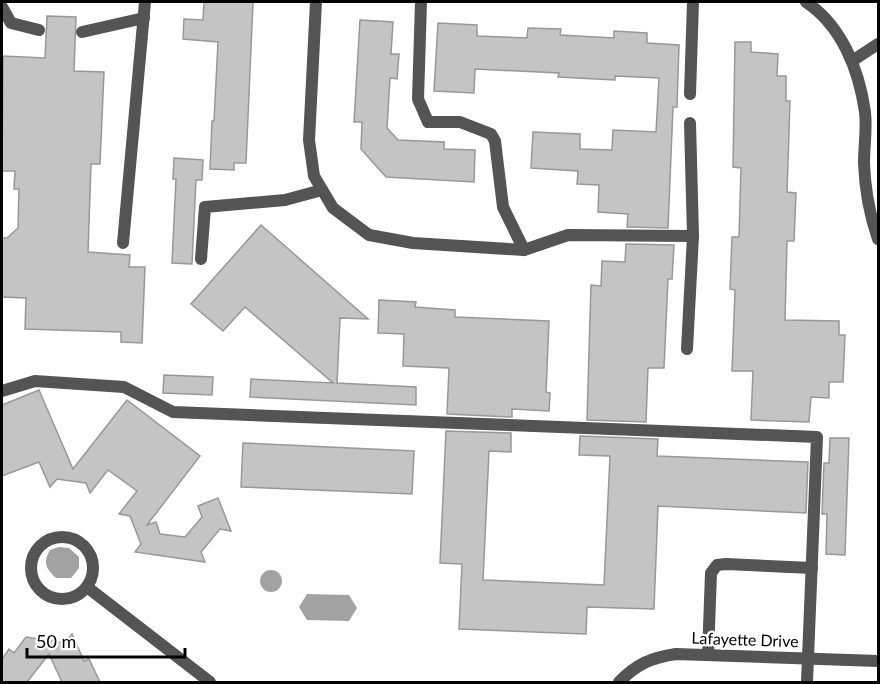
<svg xmlns="http://www.w3.org/2000/svg" width="880" height="684" viewBox="0 0 880 684" font-family="Lato,sans-serif">
<style>
.water{fill:#a2a2a2}
.building{fill:#c4c4c4;stroke:#989898;stroke-width:1.5}
.lines{fill:none;stroke-linecap:round;stroke-linejoin:round}
.lane{stroke:#545454;stroke-width:12}
.street{stroke:#545454;stroke-width:12}
.labels{text-anchor:middle;dominant-baseline:central;stroke-width:4.5;stroke-linejoin:round;paint-order:stroke}
.street-label{font-size:16px;fill:#000;stroke:#fff}
</style>
<rect width="100%" height="100%" fill="#fff"/>
<g class="water">
<path d="M59,547L69,548L79,557V568L71,578H56C45,568 43,562 50,550Z"/>
<circle cx="271" cy="581" r="11"/>
<path d="M307,594L349,595L357,608L349,621L307,620L299,607Z"/>
</g>
<g class="building">
<path d="M204,2H253L246,163H234V170L210,169L212,121H214L218,42L183,39L184,19L203,20Z"/>
<path d="M47,16L76,17L74,71L104,72L100,164H91L88,252L130,255L129,267H145L142,343L121,342V332L25,329L26,298L2,297V238H7L18,228L19,189H14L15,171H2L3,56L45,58Z"/>
<path d="M360,20L393,22L391,54H399L397,79L390,78L387,128L398,140L444,142V149L475,150L474,182L386,177L361,149L362,122H354Z"/>
<path d="M438,23L477,25V36L527,38L528,28L561,29L560,35L614,38V31L647,33V43L679,45L677,107H673L668,228L627,227L628,214L598,212L599,185L577,184L578,171L531,168L533,132L580,134V149L612,150L613,130L656,132L659,78L615,76V80L558,77L559,73L475,69L474,93L434,91Z"/>
<path d="M735,42H751V52L778,54L777,76H786V101H790L787,192L796,193L794,241H787L785,320L839,321V335H845L843,382H829V398L811,397L809,422L751,420L753,371H732L735,290L730,289L732,237H739L741,168L733,167Z"/>
<path d="M174,158L203,160L202,180H196L192,264L172,263L176,179H173Z"/>
<path d="M261,225L368,319L340,318L337,383L416,387V405L250,397L251,379L333,383L245,307L223,331L191,304Z"/>
<path d="M626,244L674,245L672,279H668L664,368H648L646,422L587,420L591,285L601,286L602,261L625,262Z"/>
<path d="M379,300L416,302L415,307L455,310V317L549,321L546,392L550,393L549,411L512,409V417L447,414L449,368L403,366L404,334L378,333Z"/>
<path d="M164,375L213,377L212,395L163,393Z"/>
<path d="M39,390L73,469L127,400L200,456L147,525L156,522L160,534L185,537L202,517L198,506L218,498L231,531L220,529L201,552L205,562L135,552L141,544L130,516L119,514L137,491L108,470L90,493L86,483L57,479L50,487L39,462L2,476V405Z"/>
<path d="M446,431L511,433V452L489,451L483,580L604,585L610,456L579,455L580,436L658,439L657,456L808,462L806,513L658,506L654,609L587,607L586,634L459,629L462,564L440,563Z"/>
<path d="M830,438H849L845,555L826,554L827,514H822L824,463H829Z"/>
<path d="M243,443L414,451L412,494L241,487Z"/>
<path d="M72,634L84,661L89,659L100,682H62L49,654L27,682H2V659L9,649L14,653L26,637L65,643Z"/>
</g>
<g class="lines">
<g class="lane">
<path d="M421,2L418,99L428,122H460L491,134L495,141L503,207L524,250L568,235L693,236"/>
<path d="M2,7L11,23L39,30"/>
<path d="M82,32L144,18"/>
<path d="M852,61L878,44"/>
<path d="M690,94L693,2"/>
<path d="M123,243L145,2"/>
<path d="M201,259L205,207L285,200L322,190"/>
<path d="M687,349L693,236L690,123"/>
<path d="M2,391L35,381L124,387L173,412L817,437L807,682"/>
<path d="M708,655L711,573L717,565L726,564L812,568"/>
</g>
<g class="street">
<path d="M316,2L309,140L314,176L333,208L369,235L413,243L524,250"/>
<path d="M806,2C842,26 859,70 865,112C867,128 864,146 864,163C865,191 869,213 878,239"/>
<circle cx="62" cy="568" r="31"/>
<path d="M87,587L210,682"/>
<path d="M619,682C637,664 650,658 676,654L878,661"/>
</g>
</g>
<g class="labels">
<g class="street-label">
<text transform="translate(745 639) rotate(2)">Lafayette Drive</text>
</g>
</g>
<rect width="880" height="684" fill="none" stroke="#000000" stroke-width="6"/>
<path d="M27 648v9h158v-9" fill="none" stroke="#000000" stroke-width="3"/>
<text x="36" y="648" font-size="18" fill="#000000" stroke="#ffffff" stroke-width="4.5" paint-order="stroke">50 m</text>
</svg>
